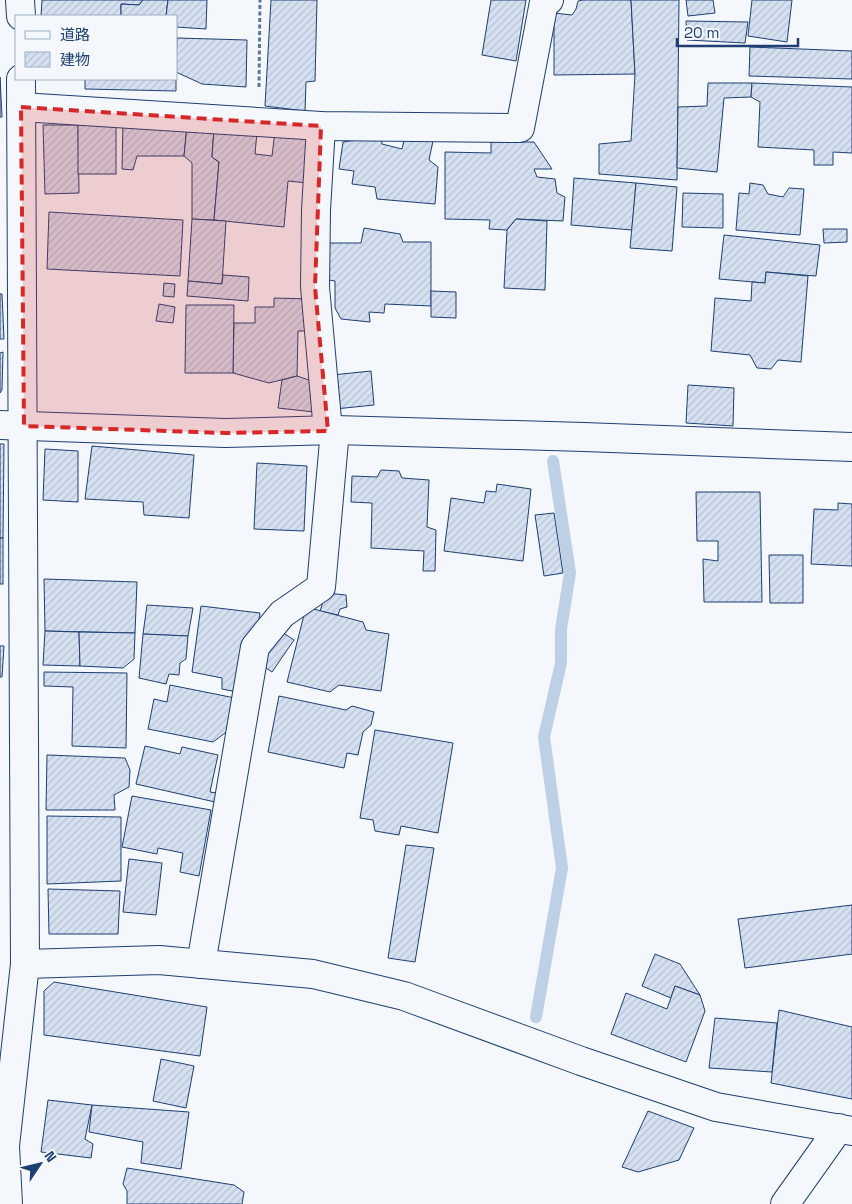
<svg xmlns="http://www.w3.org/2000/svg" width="852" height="1204" viewBox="0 0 852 1204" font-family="'Space Grotesk','Noto Sans JP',sans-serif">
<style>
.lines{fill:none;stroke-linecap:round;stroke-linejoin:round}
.stream{stroke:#bed0e5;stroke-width:12}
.building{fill:url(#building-hatch);stroke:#1d3f73}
.minor-casing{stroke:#1d3f73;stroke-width:30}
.path{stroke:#5e769c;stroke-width:3;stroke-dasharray:4 2.5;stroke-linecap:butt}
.minor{stroke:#f4f7fb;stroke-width:28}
.marked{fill:#d62828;fill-opacity:0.2;stroke:#d62828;stroke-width:4;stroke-dasharray:10 6;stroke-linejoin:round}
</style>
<defs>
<pattern id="building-hatch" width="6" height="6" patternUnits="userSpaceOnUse" patternTransform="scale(1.25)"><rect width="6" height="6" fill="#d5e0f0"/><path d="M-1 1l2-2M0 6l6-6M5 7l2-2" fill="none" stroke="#b6c1d1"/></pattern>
</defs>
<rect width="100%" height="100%" fill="#f4f7fb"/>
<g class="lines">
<path class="stream" d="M536,1017L562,868L544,737L561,663V629L570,573L553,461"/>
</g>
<g class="building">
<path d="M42,0H143L139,5L121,4V16H41Z"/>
<path d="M143,0H168L166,16H121V4L139,5Z"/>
<path d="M168,0H207L206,29L176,27V16H166Z"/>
<path d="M271,0H317L315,81L306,82L305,111L265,106Z"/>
<path d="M491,0H526L516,61L482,55Z"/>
<path d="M583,0H631L635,74L554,75V13L572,15L576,9L578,1Z"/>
<path d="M631,0H679L677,180L599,174V144L631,141L635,74Z"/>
<path d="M686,0H713L715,13L688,16Z"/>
<path d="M752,0H792L787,42L748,36Z"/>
<path d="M686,21L748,22L745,43L687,40Z"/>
<path d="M177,38L247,40L246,87L202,84L176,72Z"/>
<path d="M750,47L852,51V79L749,76Z"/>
<path d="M0,77L2,117H0Z"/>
<path d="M85,79H176V91L85,89Z"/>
<path d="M708,83H752L751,97L724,98L717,172L677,168L678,107L707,106Z"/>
<path d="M752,83L852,87V153L833,152V165H814V150L758,147L760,102L751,97Z"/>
<path d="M123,123L187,126L184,156H137L133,170L122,169Z"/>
<path d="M43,125H78L79,193L45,194Z"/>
<rect x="78" y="125" width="38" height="49"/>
<path d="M187,126L214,128L212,157L219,162L214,220L192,219V163L184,156Z"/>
<path d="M214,128L257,132L255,154L272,156L275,131L312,140L308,183L288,181L284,227L214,220L219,162L212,157Z"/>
<path d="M381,136L382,144L402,149L405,136L433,141L429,160L438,167L435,204L377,199L375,187L352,184L354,171L339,169L343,142Z"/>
<path d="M491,142H534L552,169H534L537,177L555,179L557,193L565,197L563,221L516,219L507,230L489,229L490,220L445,219V152L491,153Z"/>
<path d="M574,178L636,183L632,230L571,225Z"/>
<path d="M636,183L677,187L672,251L630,248Z"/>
<path d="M750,183L763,185L768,194L783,197L789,188L804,189L800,235L736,230L739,193L749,194Z"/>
<path d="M683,193L723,194V228L682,227Z"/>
<path d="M49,212L183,220L180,276L47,269Z"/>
<path d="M192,219L226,221L222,284L188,281Z"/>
<path d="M516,219L547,221L545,290L504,288L507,230Z"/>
<path d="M364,228L400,234L403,242H431V306L385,304L384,313L369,312L370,322L341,319L335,308V281L323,279L325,243H361Z"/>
<path d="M823,229H847V242L824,243Z"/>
<path d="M724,235L820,245L816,276L766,272L765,283L719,279Z"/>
<path d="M766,272L808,276L801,362L778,360L771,369L757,368L750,355L711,351L715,298L751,301L752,282L765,283Z"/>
<path d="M223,275L249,277L248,301L187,296L188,281L222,284Z"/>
<path d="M164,283L175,284L174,297L163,296Z"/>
<path d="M431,291L456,292V318L431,317Z"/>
<path d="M0,294H2L4,339H0Z"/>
<path d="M274,298L311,299L310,331H298L297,376L269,383L233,373L234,323H255V307H274Z"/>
<path d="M159,304L175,307L173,323L156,321Z"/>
<path d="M186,305H234L233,373H185Z"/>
<path d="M3,352L2,390L0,393V353Z"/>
<path d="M371,371L374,405L335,409L332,375Z"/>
<path d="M297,376L312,381L314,412L278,408L282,380Z"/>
<path d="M688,385L734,388L733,426L686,423Z"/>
<path d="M0,444H4L3,538H0Z"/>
<path d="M92,446L194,455L189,518L144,515L143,502L85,499Z"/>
<path d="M45,449L78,451V502L43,500Z"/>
<path d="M257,463L307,466L304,531L254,529Z"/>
<path d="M381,470L399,471L402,478L429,480L427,527L436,530L435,571H423L424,551L371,548L372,503L351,502L352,476L377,477Z"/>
<path d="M497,484L531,489L523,561L444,551L451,498L484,503L486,491L496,492Z"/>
<path d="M696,492H760L762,602H704L703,559L718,561V541H697Z"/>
<path d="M838,503L852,504V566L811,564L814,509L838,510Z"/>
<path d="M554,513L563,573L544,576L535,515Z"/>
<rect x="0" y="538" width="3" height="46"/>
<path d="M769,555H803V603H770Z"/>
<path d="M44,579L137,582L135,633L45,631Z"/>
<path d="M326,593L346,595L347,607L340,609L338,615L320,611Z"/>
<path d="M147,605L193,608L188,636L143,634Z"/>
<path d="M201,606L260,613L257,632L237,692L222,689V678L192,672Z"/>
<path d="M306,607L363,622L366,630L389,634L381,691L339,685L330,692L287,682Z"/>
<path d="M45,631L79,632L80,666L43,665Z"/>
<path d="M79,632L135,633L134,659L123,668L80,666Z"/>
<path d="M282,632L294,640L272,672L260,664Z"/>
<path d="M143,634L188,636L186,659L180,663L179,675L169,674L166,684L139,678Z"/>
<path d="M0,646H4L2,677H0Z"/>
<path d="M44,672L127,673L126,748L72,746L73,687L44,686Z"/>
<path d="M170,685L235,698L229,730L213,742L148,729L154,699L167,702Z"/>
<path d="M279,696L346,710L352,706L374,712L371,725L363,732L358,755L347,753L344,768L268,752Z"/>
<path d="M375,730L453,743L438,833L401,826L399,835L375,831L373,820L360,818Z"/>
<path d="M145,746L180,754L182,747L218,755L210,792L217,793L215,802L136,784Z"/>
<path d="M47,755L125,758L130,770L129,787L114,795L115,810H46Z"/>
<path d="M132,796L211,810L199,876L180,872L183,853L158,848L157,854L122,847Z"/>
<path d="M47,816L121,817V881L47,884Z"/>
<path d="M406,845L434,848L415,962L388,958Z"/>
<path d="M129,859L162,863L156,915L123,912Z"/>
<path d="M48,889L120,891L118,934H49Z"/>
<path d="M852,905V954L745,968L738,919Z"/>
<path d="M655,954L680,964L700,995L675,986L671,998L642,986Z"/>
<path d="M54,982L207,1007L200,1056L44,1035V991Z"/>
<path d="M675,986L700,995L705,1011L686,1062L611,1034L626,993L667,1009Z"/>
<path d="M779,1010L852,1027V1099L771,1083Z"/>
<path d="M715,1018L777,1023L772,1072L709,1068Z"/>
<path d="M161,1059L194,1066L186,1108L153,1101Z"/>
<path d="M48,1100L92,1105L85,1139L93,1144L91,1158L41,1152Z"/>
<path d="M92,1105L189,1112L181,1169L141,1163L143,1142L89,1132Z"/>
<path d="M648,1111L694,1128L679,1160L638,1172L622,1167Z"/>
<path d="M127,1168L234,1185L244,1192L242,1204H127V1191L123,1184Z"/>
</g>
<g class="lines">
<g class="minor-casing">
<g id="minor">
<path d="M20,0L21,16"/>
<path d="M21,107L321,126L520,128L544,2L549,0"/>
<path d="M321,126L316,210L315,287L328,431"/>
<path d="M0,425L225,433L335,430L584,437L852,447"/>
<path d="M25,964L159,960L313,974L404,996L581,1061L716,1107L852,1131"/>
<path d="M201,964L255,647L282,614L321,587L335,430"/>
<path d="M8,1204L5,1146L25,964L21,79"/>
<path d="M785,1204L839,1128"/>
</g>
</g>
<path class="path" d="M259,87L260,0"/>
<use href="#minor" class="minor"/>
</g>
<path class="marked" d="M21,107L321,126L315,287L328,431L225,433L24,426Z"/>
<rect x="15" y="15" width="162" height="65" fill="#f4f7fb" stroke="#9eadc5"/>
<rect x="25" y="31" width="25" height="8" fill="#f4f7fb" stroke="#9eadc5"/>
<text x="60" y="40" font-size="15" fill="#1d3f73">道路</text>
<rect x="25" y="52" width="25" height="15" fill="url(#building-hatch)" stroke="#9eadc5"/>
<text x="60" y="65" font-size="15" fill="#1d3f73">建物</text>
<g transform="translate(40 1164) rotate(55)" stroke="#f4f7fb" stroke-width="4" paint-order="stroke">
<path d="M0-4L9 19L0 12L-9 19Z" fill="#1d3f73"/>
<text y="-8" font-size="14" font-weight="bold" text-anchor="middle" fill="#1d3f73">N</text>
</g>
<path d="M677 38v8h121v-8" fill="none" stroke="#1d3f73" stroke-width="2.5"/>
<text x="684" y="38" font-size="15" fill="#1d3f73" stroke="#f4f7fb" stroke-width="4" paint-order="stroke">20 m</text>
</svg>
